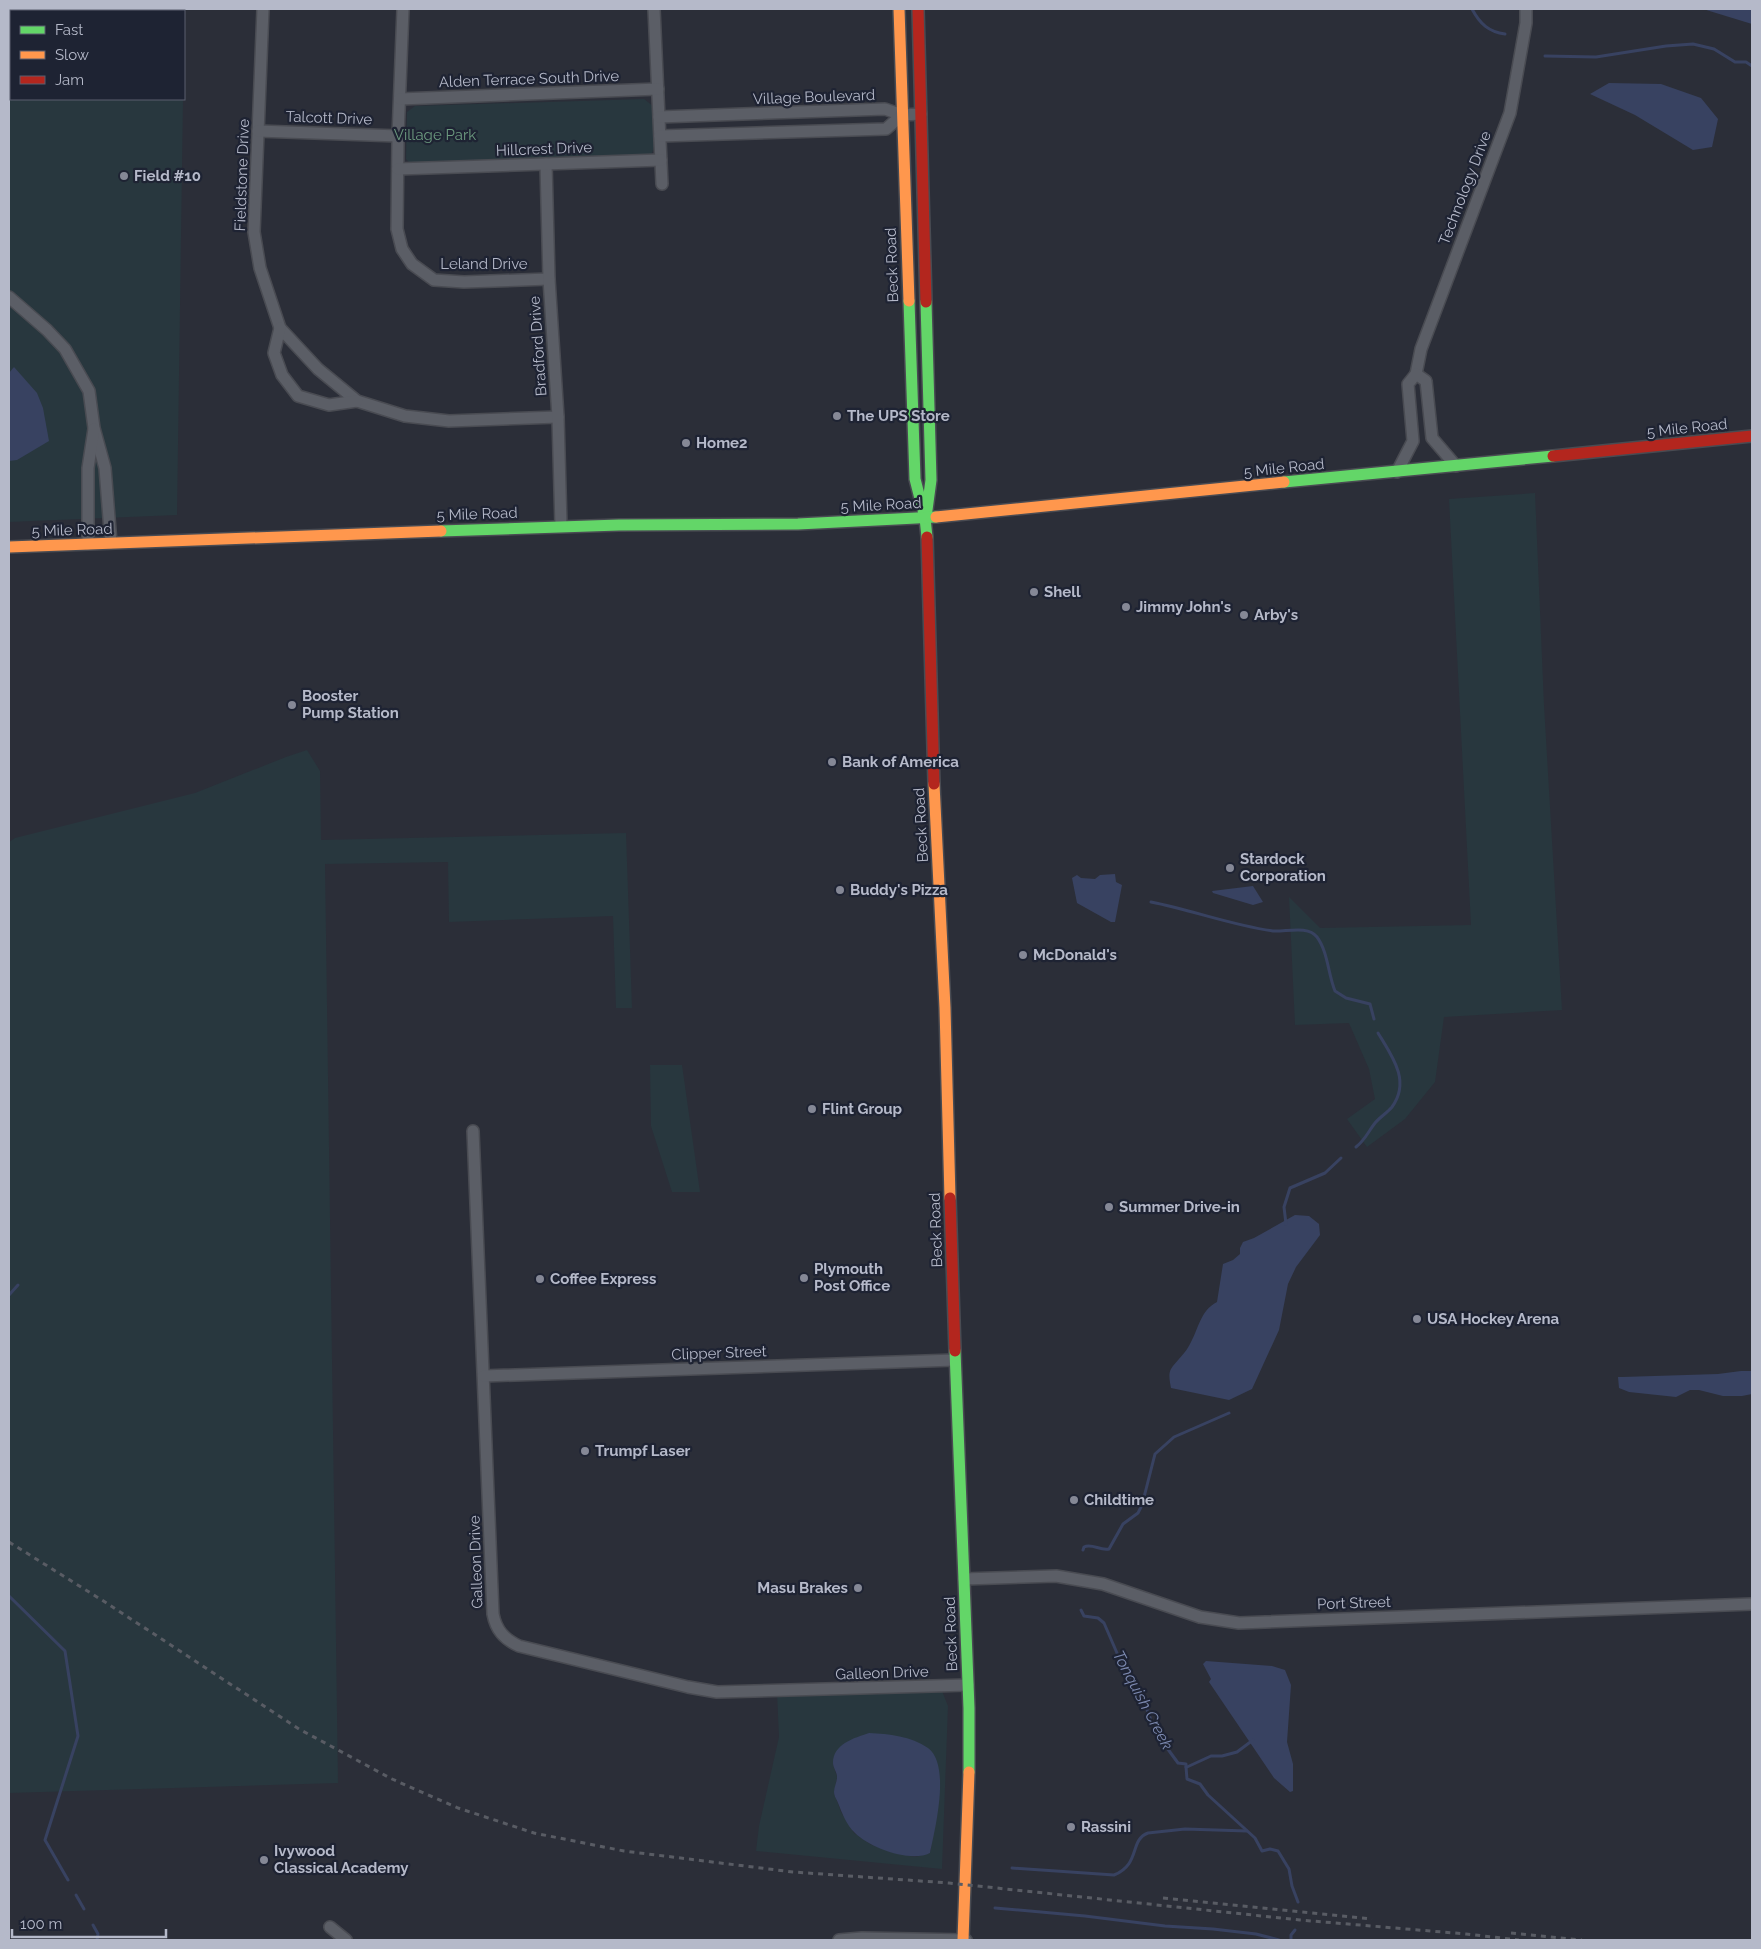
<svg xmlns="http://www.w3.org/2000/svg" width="1761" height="1949" viewBox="0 0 1761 1949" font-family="Raleway,sans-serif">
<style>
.green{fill:#28373e;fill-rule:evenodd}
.water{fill:#384261}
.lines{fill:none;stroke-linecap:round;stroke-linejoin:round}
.stream{stroke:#384261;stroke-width:3}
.street-casing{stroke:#494b52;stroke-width:14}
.fast-casing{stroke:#494b52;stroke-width:14}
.slow-casing{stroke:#494b52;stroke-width:14}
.jam-casing{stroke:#494b52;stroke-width:14}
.street{stroke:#5b5e66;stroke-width:11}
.fast{stroke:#63d668;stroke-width:11}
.slow{stroke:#ff974d;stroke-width:11}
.jam{stroke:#b3261e;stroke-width:11}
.rail{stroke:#595c64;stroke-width:3;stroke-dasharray:5 5;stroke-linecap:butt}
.poi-dot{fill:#858896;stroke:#1e2333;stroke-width:2}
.labels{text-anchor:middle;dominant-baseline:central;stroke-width:4.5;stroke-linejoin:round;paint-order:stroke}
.street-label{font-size:15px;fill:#b5b9c9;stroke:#1e2333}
.park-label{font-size:15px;fill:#6c9a7f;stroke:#1e2333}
.poi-label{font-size:15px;font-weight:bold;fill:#b5b9c9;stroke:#1e2333;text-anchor:start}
.water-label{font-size:16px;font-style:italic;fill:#7d8ab1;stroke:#1e2333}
</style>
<rect width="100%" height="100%" fill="#2b2e38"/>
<g class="green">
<path d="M9,9H184V11H11V99H183L177,515L9,522Z"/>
<path d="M644,99L653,106L654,147L652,153L647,157L410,163L406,159L407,112L415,106Z"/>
<path d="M1535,493L1544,705L1562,1010L1444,1017L1435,1082L1405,1119L1367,1147L1347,1119L1375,1099L1369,1069L1349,1023L1295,1025L1289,897L1320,928L1471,925L1449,499Z"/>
<path d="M307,750L320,771L321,840L626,833L632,1008H616L613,916L449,922L448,862L325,864L338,1783L9,1793V842L15,838L195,793L286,757Z"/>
<path d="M650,1065H682L700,1192H672L651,1126Z"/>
<path d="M940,1686L948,1706L942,1869L756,1851L759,1826L779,1737L777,1692ZM833,1764L939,1801L930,1853L915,1857L891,1852L870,1844L854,1833L841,1812L834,1793L837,1777Z"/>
</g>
<g class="water">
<path d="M1703,9H1752V24Z"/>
<path d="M1609,83L1661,84L1701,98L1718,119L1712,147L1693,150L1635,115L1590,94Z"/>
<path d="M14,367L37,393L43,408L49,441L17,460L9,461V373Z"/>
<path d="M1115,874L1116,882L1122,885L1115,922H1111L1077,903L1072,878L1077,875L1081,878L1095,879L1100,875Z"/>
<path d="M1253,886L1263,902L1253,905L1213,893L1212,891Z"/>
<path d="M1295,1215L1309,1216L1319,1224L1320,1235L1296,1267L1288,1284L1279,1330L1252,1389L1229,1400L1171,1388C1170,1382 1168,1374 1171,1369C1175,1362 1186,1353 1190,1344C1199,1328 1200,1311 1217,1302L1223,1264L1233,1260L1240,1254V1248L1243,1242L1254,1238Z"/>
<path d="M1741,1371H1752V1394L1742,1396H1723L1699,1390H1690L1676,1397L1629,1392L1619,1388L1618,1377H1622L1718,1374Z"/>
<path d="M1206,1661L1272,1666L1285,1670L1291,1685L1287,1742L1293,1764V1791L1290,1792L1274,1778L1209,1682L1211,1679L1203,1664Z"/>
<path d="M869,1733C889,1734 911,1736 928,1748C951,1765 935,1829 930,1853C911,1863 870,1848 855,1833C847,1826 842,1813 838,1803C837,1800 834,1796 834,1792C834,1787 837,1782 837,1777C837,1772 833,1768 833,1763C833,1744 854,1738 869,1733Z"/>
</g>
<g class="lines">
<g class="stream">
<path d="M1472,9C1480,24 1489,32 1505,34"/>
<path d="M1545,56L1596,57L1666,46L1693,44L1714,49L1735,62H1746L1752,66"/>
<path d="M1151,902C1192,910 1231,925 1273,931C1286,932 1308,925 1317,937C1328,952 1328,974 1335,991L1346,998L1370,1004L1374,1019"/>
<path d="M1356,1147C1365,1140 1368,1132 1375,1123C1380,1117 1387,1113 1392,1107C1411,1081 1392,1056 1378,1033"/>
<path d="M1286,1224L1284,1207L1290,1188L1325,1173L1341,1158"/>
<path d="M9,1295L18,1285"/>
<path d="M1083,1550L1084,1547C1092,1543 1100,1551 1109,1549L1123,1524L1138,1513L1142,1505L1155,1454L1174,1437L1229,1413"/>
<path d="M9,1596L65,1651L78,1736L45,1840L68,1880"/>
<path d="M1081,1610L1084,1616L1098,1618L1104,1623L1120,1660L1142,1697L1151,1720L1160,1729L1159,1737L1178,1763L1186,1764V1767"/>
<path d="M1186,1767L1187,1779L1200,1784L1208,1795L1255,1838L1262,1851L1270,1849L1278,1851L1289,1869L1292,1886L1298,1902"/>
<path d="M1187,1767L1211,1756H1222L1237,1752L1253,1740"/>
<path d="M1012,1868L1114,1875C1141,1864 1129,1840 1148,1833L1185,1829L1247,1831"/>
<path d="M76,1895L84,1909"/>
<path d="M995,1908L1085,1916L1165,1926L1213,1929L1256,1934L1279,1940"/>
<path d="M93,1925L98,1934L97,1940"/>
<path d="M1291,1940V1935L1295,1930"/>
</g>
<g class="street-casing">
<g id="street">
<path d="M263,9L254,232L260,268L280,328L318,369L357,401L405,416L449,421L558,417"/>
<path d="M403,9L398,136L397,229L402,249L412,264L434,280L464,282L549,279"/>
<path d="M654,9L662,184"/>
<path d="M400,99L658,89"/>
<path d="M659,117L885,109L902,115L921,114"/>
<path d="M258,131L398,136"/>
<path d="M660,136L886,129L902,115"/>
<path d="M546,164L549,279L558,417L561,526"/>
<path d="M398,169L661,160"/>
<path d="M9,297L47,330L65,349L89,391L94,428L105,468L111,543"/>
<path d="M280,328L274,353L282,375L298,396L329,405L357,401"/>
<path d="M1416,374L1421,349L1510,113L1526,23V9"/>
<path d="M1397,472L1413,441L1408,384L1416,374L1426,381L1432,438L1456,466"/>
<path d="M88,544V468L94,429"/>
<path d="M473,1131L493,1614C496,1630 504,1639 519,1646L688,1687L717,1692L968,1685"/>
<path d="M484,1376L955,1360"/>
<path d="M964,1579L1056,1576L1103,1584L1200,1617L1239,1623L1752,1604"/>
<path d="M330,1927L346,1940"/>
<path d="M839,1940L862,1938L966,1940"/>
</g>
</g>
<g class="fast-casing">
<g id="fast">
<path d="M909,301L915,479L925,518L927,537"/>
<path d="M926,302L931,480L927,510"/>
<path d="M1284,482L1553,456"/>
<path d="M441,531L619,525L798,524L936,517"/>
<path d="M955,1351L969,1708V1772"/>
</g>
</g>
<g class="slow-casing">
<g id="slow">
<path d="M899,9L909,301"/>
<path d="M936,517L1284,482"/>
<path d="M9,547L441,531"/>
<path d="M934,784L945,1008L950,1198"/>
<path d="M963,1940L969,1772"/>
</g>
</g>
<g class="jam-casing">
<g id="jam">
<path d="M918,9L926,302"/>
<path d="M1553,456L1752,436"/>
<path d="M927,537L934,784"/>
<path d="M950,1198L955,1351"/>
</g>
</g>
<use href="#street" class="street"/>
<use href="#fast" class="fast"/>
<use href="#slow" class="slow"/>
<use href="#jam" class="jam"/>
<g class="rail">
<path d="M9,1542L105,1602L299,1729L392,1779L458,1808L534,1833L624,1851L793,1872L949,1883L1300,1920L1466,1934L1519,1940"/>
<path d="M1163,1898L1372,1919"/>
<path d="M1511,1933L1582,1940"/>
</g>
</g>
<g class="poi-dot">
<circle cx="124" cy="176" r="5"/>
<circle cx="837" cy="416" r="5"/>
<circle cx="686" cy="443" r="5"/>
<circle cx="1034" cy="592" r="5"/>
<circle cx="1126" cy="607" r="5"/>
<circle cx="1244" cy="615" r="5"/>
<circle cx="292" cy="705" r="5"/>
<circle cx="832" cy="762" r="5"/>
<circle cx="1230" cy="868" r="5"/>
<circle cx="840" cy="890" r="5"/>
<circle cx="1023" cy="955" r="5"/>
<circle cx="812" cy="1109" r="5"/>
<circle cx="1109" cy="1207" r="5"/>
<circle cx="804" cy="1278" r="5"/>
<circle cx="540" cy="1279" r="5"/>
<circle cx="1417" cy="1319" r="5"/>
<circle cx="585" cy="1451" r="5"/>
<circle cx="1074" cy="1500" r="5"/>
<circle cx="858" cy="1588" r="5"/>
<circle cx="1071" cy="1827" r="5"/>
<circle cx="264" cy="1860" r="5"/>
</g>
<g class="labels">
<g class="street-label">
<text transform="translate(529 79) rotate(-2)">Alden Terrace South Drive</text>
<text transform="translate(814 97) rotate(-2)">Village Boulevard</text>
<text transform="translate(329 118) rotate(2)">Talcott Drive</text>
<text transform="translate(544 149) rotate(-2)">Hillcrest Drive</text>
<text transform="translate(242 175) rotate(-88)">Fieldstone Drive</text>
<text transform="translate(1465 188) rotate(-69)">Technology Drive</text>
<text x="484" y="264">Leland Drive</text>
<text transform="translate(892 265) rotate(-92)">Beck Road</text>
<text transform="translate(538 346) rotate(-94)">Bradford Drive</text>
<text transform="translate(1687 428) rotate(-6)">5 Mile Road</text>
<text transform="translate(1284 468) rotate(-6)">5 Mile Road</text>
<text transform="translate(881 505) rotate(-3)">5 Mile Road</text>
<text transform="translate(477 514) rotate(-2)">5 Mile Road</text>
<text transform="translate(72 530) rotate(-2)">5 Mile Road</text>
<text transform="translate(921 825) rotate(-93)">Beck Road</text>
<text transform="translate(936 1230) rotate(-92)">Beck Road</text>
<text transform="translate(719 1353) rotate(-2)">Clipper Street</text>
<text transform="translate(476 1562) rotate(-92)">Galleon Drive</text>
<text transform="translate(1354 1603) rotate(-2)">Port Street</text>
<text transform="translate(951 1634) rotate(-92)">Beck Road</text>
<text transform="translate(882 1673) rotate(-2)">Galleon Drive</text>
</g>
<g class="park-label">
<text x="435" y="135">Village Park</text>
</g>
<g class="poi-label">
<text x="134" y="176">Field #10</text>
<text x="847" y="416">The UPS Store</text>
<text x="696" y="443">Home2</text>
<text x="1044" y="592">Shell</text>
<text x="1136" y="607">Jimmy John's</text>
<text x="1254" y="615">Arby's</text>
<text x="302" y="696">Booster<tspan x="302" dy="17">Pump Station</tspan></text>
<text x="842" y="762">Bank of America</text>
<text x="1240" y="859">Stardock<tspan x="1240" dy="17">Corporation</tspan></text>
<text x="850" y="890">Buddy's Pizza</text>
<text x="1033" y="955">McDonald's</text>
<text x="822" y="1109">Flint Group</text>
<text x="1119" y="1207">Summer Drive-in</text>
<text x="814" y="1269">Plymouth<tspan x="814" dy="17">Post Office</tspan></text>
<text x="550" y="1279">Coffee Express</text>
<text x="1427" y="1319">USA Hockey Arena</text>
<text x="595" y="1451">Trumpf Laser</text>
<text x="1084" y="1500">Childtime</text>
<text x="848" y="1588" text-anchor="end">Masu Brakes</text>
<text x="1081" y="1827">Rassini</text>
<text x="274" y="1851">Ivywood<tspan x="274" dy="17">Classical Academy</tspan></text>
</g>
<g class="water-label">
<text transform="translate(1143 1700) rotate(62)">Tonquish Creek</text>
</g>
</g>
<rect width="1761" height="1949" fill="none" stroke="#b5b9c9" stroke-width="20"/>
<rect x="10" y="10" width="175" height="90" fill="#1e2333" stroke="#5a5f6f"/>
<rect x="20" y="26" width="25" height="8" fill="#63d668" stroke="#5a5f6f"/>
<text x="55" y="35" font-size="15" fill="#b5b9c9">Fast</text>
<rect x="20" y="51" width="25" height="8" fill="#ff974d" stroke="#5a5f6f"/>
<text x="55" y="60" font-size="15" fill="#b5b9c9">Slow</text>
<rect x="20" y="76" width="25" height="8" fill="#b3261e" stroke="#5a5f6f"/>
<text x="55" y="85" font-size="15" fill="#b5b9c9">Jam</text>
<path d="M12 1929v8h154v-8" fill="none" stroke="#b5b9c9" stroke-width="2.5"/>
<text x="20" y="1929" font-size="15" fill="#b5b9c9" stroke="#1e2333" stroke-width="4" paint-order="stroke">100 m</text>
</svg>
